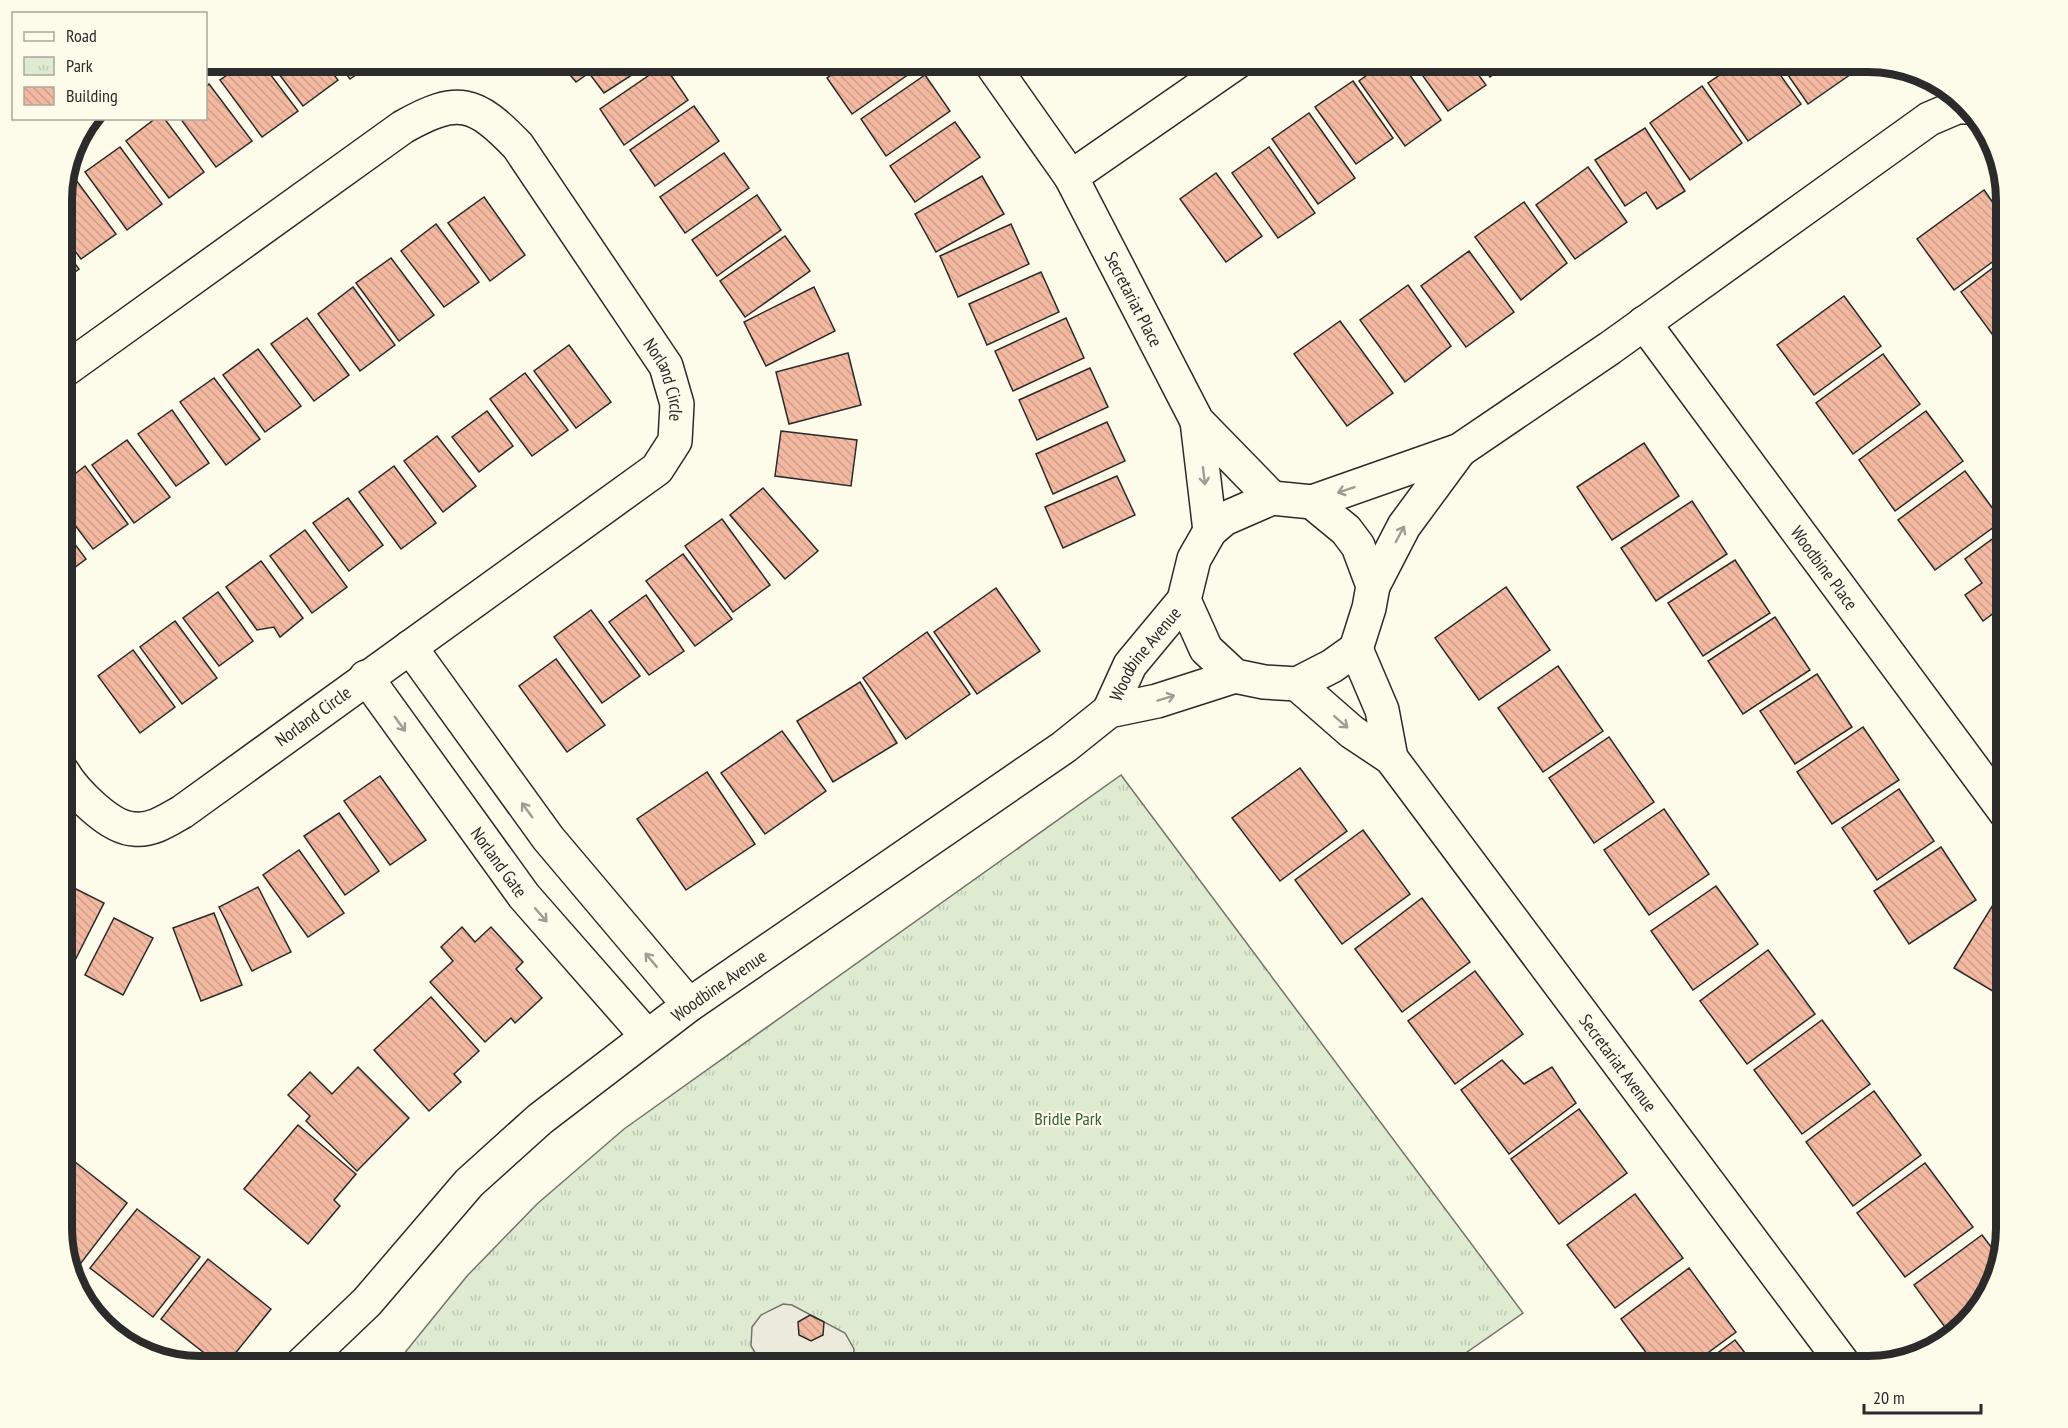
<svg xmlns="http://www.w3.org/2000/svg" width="2068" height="1428" viewBox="0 0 2068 1428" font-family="'PT Sans Narrow',sans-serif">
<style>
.park{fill:url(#park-tufts);stroke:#74746e;stroke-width:1.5}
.parking{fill:#eceadb;stroke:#74746e;stroke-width:1.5}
.building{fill:url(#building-back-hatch);stroke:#2b2b2b;stroke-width:1.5}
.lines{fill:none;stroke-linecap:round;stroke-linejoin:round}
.minor-casing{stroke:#2b2b2b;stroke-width:36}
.minor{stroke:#fdfbea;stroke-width:33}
.oneway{stroke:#9e9d94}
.labels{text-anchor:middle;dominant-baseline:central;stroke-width:4.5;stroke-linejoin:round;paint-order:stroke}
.street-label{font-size:18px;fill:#2b2b2b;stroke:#fdfbea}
.park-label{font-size:18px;fill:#34623c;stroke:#fdfbea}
.rim{fill:none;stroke:#2b2b2b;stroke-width:8}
</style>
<defs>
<pattern id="park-tufts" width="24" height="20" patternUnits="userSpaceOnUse" patternTransform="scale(1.5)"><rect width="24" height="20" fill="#deebd1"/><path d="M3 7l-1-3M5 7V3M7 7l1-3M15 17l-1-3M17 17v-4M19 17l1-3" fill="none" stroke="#bfcab4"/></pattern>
<pattern id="building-back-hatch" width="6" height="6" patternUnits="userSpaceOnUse" patternTransform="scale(1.5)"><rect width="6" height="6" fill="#f2b8a0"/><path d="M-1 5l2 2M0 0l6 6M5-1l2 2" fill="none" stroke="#d09e8a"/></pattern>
</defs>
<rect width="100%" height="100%" fill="#fdfbea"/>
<g class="park">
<path d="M508,62H536L516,75Z"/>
<path d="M1121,775L1523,1313L1447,1366H394L467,1276L537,1204L624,1129Z"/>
</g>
<path class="parking" d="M783,1304L792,1305L845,1333L854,1349L853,1366H767L761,1362L751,1346L752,1327L761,1315Z"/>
<g class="building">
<path d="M246,62H261L298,111L262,137L220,80Z"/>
<path d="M270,62H324L338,80L303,106Z"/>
<path d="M337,62H374L350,79Z"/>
<path d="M576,62H652L604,93L589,73L576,82L565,69Z"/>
<path d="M819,62H832L823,67Z"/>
<path d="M850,62H911L916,69L852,114L827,78Z"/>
<path d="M1385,62H1401L1441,120L1405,146L1359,81Z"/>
<path d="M1413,62H1469L1486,85L1448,111Z"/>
<path d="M1479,62H1511L1490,77Z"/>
<path d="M1739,62H1771L1801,104L1748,141L1708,83Z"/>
<path d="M1779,62H1857L1861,67L1808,104Z"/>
<path d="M664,65L688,100L624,145L600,109Z"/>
<path d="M925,75L950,111L886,156L861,119Z"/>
<path d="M1353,81L1393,138L1356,164L1315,107Z"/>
<path d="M209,84L252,141L216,167L180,118H206V87Z"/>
<path d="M1702,86L1742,143L1690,180L1650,123Z"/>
<path d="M694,106L719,141L655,186L630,150Z"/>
<path d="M1309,113L1355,178L1318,204L1272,139Z"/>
<path d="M156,118H164L204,172L169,198L126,141Z"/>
<path d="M955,122L980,157L915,202L890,166Z"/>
<path d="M1645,128L1685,191L1657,209L1646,192L1625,206L1595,160Z"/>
<path d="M120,147L162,204L127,230L85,172Z"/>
<path d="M1269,147L1315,213L1278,238L1232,173Z"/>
<path d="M724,153L749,188L685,233L660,197Z"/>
<path d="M1588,167L1627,222L1575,259L1536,205Z"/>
<path d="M1216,173L1262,236L1226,262L1180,199Z"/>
<path d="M73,176L116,234L81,259L62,234V192L64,184Z"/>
<path d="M982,176L1004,214L936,252L915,214Z"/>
<path d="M1984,190L2006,221V252L1954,290L1917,239Z"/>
<path d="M757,195L781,230L717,276L692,240Z"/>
<path d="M484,197L525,255L490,281L448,223Z"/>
<path d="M1524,202L1567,263L1521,300L1475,237Z"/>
<path d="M436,224L479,282L444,307L401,251Z"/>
<path d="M1011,224L1029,264L958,297L940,256Z"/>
<path d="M785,236L810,271L745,317L720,281Z"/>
<path d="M62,246L79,269L62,281Z"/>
<path d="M1469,251L1514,312L1466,347L1421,286Z"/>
<path d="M391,258L434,315L399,341L356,283Z"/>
<path d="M2006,258V336L1998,342L1961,292Z"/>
<path d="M1041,272L1059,312L987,345L969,304Z"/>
<path d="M1408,285L1451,346L1405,382L1360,320Z"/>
<path d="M353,287L395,345L360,371L318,314Z"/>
<path d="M814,287L835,331L766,366L744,322Z"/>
<path d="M1844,296L1881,346L1814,395L1777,345Z"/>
<path d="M307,318L349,375L314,401L271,344Z"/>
<path d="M1066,318L1084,358L1013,391L995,351Z"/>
<path d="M1340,321L1393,393L1347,426L1294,354Z"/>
<path d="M569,345L611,402L576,428L534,371Z"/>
<path d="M258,349L301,406L265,432L223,375Z"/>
<path d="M848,353L861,405L789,424L776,372Z"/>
<path d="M1883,354L1920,404L1853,454L1816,403Z"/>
<path d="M1090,368L1108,407L1037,440L1019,400Z"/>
<path d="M525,373L568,430L532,456L490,399Z"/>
<path d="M214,378L260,439L226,465L180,402Z"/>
<path d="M172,410L209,463L176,486L138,434Z"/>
<path d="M487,411L513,446L479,472L452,437Z"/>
<path d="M1926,411L1963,461L1895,511L1859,460Z"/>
<path d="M1107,422L1125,461L1053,494L1036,454Z"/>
<path d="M781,431L857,440L851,486L775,476Z"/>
<path d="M437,436L476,486L443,512L404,461Z"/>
<path d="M127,440L170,497L134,523L92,465Z"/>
<path d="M1644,443L1679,496L1612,540L1577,487Z"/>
<path d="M85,466L128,524L93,549L62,508V484Z"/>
<path d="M394,466L436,523L401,549L359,492Z"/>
<path d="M1965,471L2002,521L1935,570L1898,520Z"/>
<path d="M1117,476L1135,515L1063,548L1045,507Z"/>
<path d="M763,488L818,551L785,579L730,515Z"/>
<path d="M348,498L383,545L349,571L313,523Z"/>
<path d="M1692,501L1727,554L1656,601L1621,548Z"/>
<path d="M722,519L770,585L733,612L685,546Z"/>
<path d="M62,527L86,559L62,577Z"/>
<path d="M2006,529V604L1983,621L1965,595L1982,583L1965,559Z"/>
<path d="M305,530L347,587L312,613L270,556Z"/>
<path d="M683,554L732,619L695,646L646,581Z"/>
<path d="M1735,560L1770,613L1703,656L1668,603Z"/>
<path d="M261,561L303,618L280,637L274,627L257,630L226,587Z"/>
<path d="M1506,587L1550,650L1479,700L1435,638Z"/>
<path d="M996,588L1040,651L977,694L934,632Z"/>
<path d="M218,592L253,641L219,666L183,618Z"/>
<path d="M646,595L684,651L649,675L609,622Z"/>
<path d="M591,610L640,676L602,703L554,637Z"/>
<path d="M2006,615V641L1994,624Z"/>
<path d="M1775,617L1810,670L1743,714L1708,661Z"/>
<path d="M175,621L217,678L182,704L140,647Z"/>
<path d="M927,632L970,694L906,739L863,678Z"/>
<path d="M133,650L175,707L140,733L98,676Z"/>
<path d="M556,659L605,725L567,752L519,686Z"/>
<path d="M1558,666L1603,731L1543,772L1498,708Z"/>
<path d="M1817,674L1852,727L1795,764L1760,711Z"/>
<path d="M860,682L897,743L833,782L797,721Z"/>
<path d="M1863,727L1899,780L1832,824L1797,772Z"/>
<path d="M782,731L826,791L765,834L721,773Z"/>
<path d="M1609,737L1654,802L1594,843L1549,778Z"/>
<path d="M1300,768L1347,831L1280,881L1232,818Z"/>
<path d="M707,772L755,844L686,890L637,819Z"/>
<path d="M380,776L426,840L390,865L344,801Z"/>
<path d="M1899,789L1934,841L1877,880L1842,828Z"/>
<path d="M1664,809L1709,874L1649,915L1604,850Z"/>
<path d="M339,813L379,871L345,895L304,836Z"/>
<path d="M1363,830L1410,894L1342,944L1295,880Z"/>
<path d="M1941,847L1976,900L1909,944L1874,891Z"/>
<path d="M299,850L344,913L308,937L263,875Z"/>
<path d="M62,882L104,903L68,974L62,971Z"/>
<path d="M1716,886L1758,944L1693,990L1651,931Z"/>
<path d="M258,887L291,952L252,971L219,907Z"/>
<path d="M1422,898L1470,962L1402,1012L1355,949Z"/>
<path d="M1996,900L2006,907V999L1954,968Z"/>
<path d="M214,913L242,985L201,1001L173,928Z"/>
<path d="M114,918L153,938L123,995L85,975Z"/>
<path d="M462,927L475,942L491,927L523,962L516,969L542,998L515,1023L511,1018L485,1042L430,982L453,961L441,947Z"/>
<path d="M1768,950L1815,1014L1747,1064L1700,1001Z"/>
<path d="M1475,971L1523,1034L1455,1084L1408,1021Z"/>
<path d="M431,997L479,1051L454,1074L461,1082L429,1111L374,1050Z"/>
<path d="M1822,1020L1870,1084L1802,1134L1754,1070Z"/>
<path d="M1502,1060L1524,1084L1552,1067L1576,1103L1509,1154L1461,1090Z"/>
<path d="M358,1067L409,1118L357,1171L306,1121L310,1116L288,1095L310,1072L332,1094Z"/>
<path d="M1874,1091L1921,1155L1853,1206L1806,1142Z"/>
<path d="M1579,1109L1627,1173L1559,1224L1511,1159Z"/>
<path d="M298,1125L356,1174L334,1200L340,1206L308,1244L244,1189Z"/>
<path d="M65,1154L127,1203L81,1263L66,1251L62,1236V1158Z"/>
<path d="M1925,1163L1973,1227L1905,1277L1857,1213Z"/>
<path d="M1635,1194L1683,1258L1615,1308L1567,1245Z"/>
<path d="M137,1209L200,1257L153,1317L90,1268Z"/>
<path d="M1982,1235L1998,1256L1983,1305L1950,1334L1914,1285Z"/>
<path d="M208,1259L271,1309L225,1366H221L161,1319Z"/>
<path d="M1689,1268L1736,1332L1690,1366H1656L1621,1319Z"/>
<path d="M810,1315L824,1322L823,1335L811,1341L799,1335L798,1322Z"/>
<path d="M1735,1340L1755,1366H1700Z"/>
</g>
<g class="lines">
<g class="minor-casing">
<g id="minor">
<path id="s1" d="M990,62L1071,177L1197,421L1272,498"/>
<path d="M1071,177L1237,62"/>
<path id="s2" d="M1644,323L2006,813"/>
<path id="s3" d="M62,372L403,127C458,96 475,101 518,146L666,366L677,404L675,441L657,469L182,812C168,820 152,831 134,829C109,828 74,791 62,771"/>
<path d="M1197,421L1210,531"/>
<path d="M1272,498L1312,502L1346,530L1358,546L1373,586L1369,608L1356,649L1332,666L1297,684L1264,682L1235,676L1206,649L1184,600L1194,559L1210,531L1224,519Z"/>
<path d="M1312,502L1460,450L1610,348L1929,119L1957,107H1965"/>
<path d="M1373,586L1404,526L1460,450"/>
<path d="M410,647L548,838L689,1005"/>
<path d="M1356,649L1382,710L1391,758"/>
<path id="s4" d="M366,677L524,896L646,1035"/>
<path id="s5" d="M1297,684L1352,732L1391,758L1845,1366"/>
<path id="s6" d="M1109,711L1130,665L1184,600"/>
<path id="s7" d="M300,1366L367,1302L469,1183L540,1119L689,1005L1064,747L1109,711L1157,701L1235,676"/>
</g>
</g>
<use href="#minor" class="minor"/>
</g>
<defs><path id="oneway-shaft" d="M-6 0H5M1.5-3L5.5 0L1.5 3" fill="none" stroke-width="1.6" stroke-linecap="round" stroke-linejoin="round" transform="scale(1.5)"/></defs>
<g class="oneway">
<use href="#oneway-shaft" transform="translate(1204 476) rotate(83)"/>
<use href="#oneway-shaft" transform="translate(1346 490) rotate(161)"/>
<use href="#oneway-shaft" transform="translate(1400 534) rotate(-62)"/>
<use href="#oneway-shaft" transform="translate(1166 698) rotate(-17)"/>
<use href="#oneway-shaft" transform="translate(1341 722) rotate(41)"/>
<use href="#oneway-shaft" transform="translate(400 724) rotate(54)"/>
<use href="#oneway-shaft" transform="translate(527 810) rotate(-126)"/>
<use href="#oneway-shaft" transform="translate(541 915) rotate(49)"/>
<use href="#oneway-shaft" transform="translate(651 960) rotate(-130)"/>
</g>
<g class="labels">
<g class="street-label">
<text stroke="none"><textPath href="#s1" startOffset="278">Secretariat Place</textPath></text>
<text stroke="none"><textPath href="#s3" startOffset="830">Norland Circle</textPath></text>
<text stroke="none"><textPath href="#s2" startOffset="304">Woodbine Place</textPath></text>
<text stroke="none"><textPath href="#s6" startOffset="68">Woodbine Avenue</textPath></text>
<text transform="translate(313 716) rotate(-36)">Norland Circle</text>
<text stroke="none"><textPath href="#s4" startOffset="228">Norland Gate</textPath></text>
<text stroke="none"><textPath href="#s7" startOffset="568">Woodbine Avenue</textPath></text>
<text stroke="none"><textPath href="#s5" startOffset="500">Secretariat Avenue</textPath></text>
</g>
<g class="park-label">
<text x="1068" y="1118">Bridle Park</text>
</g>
</g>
<path d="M0 0H2068V1428H0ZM200 72H1868A128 128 0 0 1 1996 200V1228A128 128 0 0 1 1868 1356H200A128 128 0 0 1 72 1228V200A128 128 0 0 1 200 72Z" fill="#fdfbea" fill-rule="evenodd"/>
<path class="rim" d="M200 72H1868A128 128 0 0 1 1996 200V1228A128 128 0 0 1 1868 1356H200A128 128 0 0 1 72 1228V200A128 128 0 0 1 200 72Z"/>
<rect x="12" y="12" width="195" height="108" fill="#fdfbea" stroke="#a9a89e" stroke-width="1.5"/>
<rect x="24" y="32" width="30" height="9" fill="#fdfbea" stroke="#a9a89e" stroke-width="1.5"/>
<text x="66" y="42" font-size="18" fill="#2b2b2b">Road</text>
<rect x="24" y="57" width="30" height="18" fill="url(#park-tufts)" stroke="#a9a89e" stroke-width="1.5"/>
<text x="66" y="72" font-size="18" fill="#2b2b2b">Park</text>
<rect x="24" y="87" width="30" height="18" fill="url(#building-back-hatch)" stroke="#a9a89e" stroke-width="1.5"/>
<text x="66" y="102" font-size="18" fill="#2b2b2b">Building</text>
<path d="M1864 1404v9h117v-9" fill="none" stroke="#2b2b2b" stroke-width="3"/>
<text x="1873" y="1404" font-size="18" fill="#2b2b2b" stroke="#fdfbea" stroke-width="4.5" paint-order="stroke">20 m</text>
</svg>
